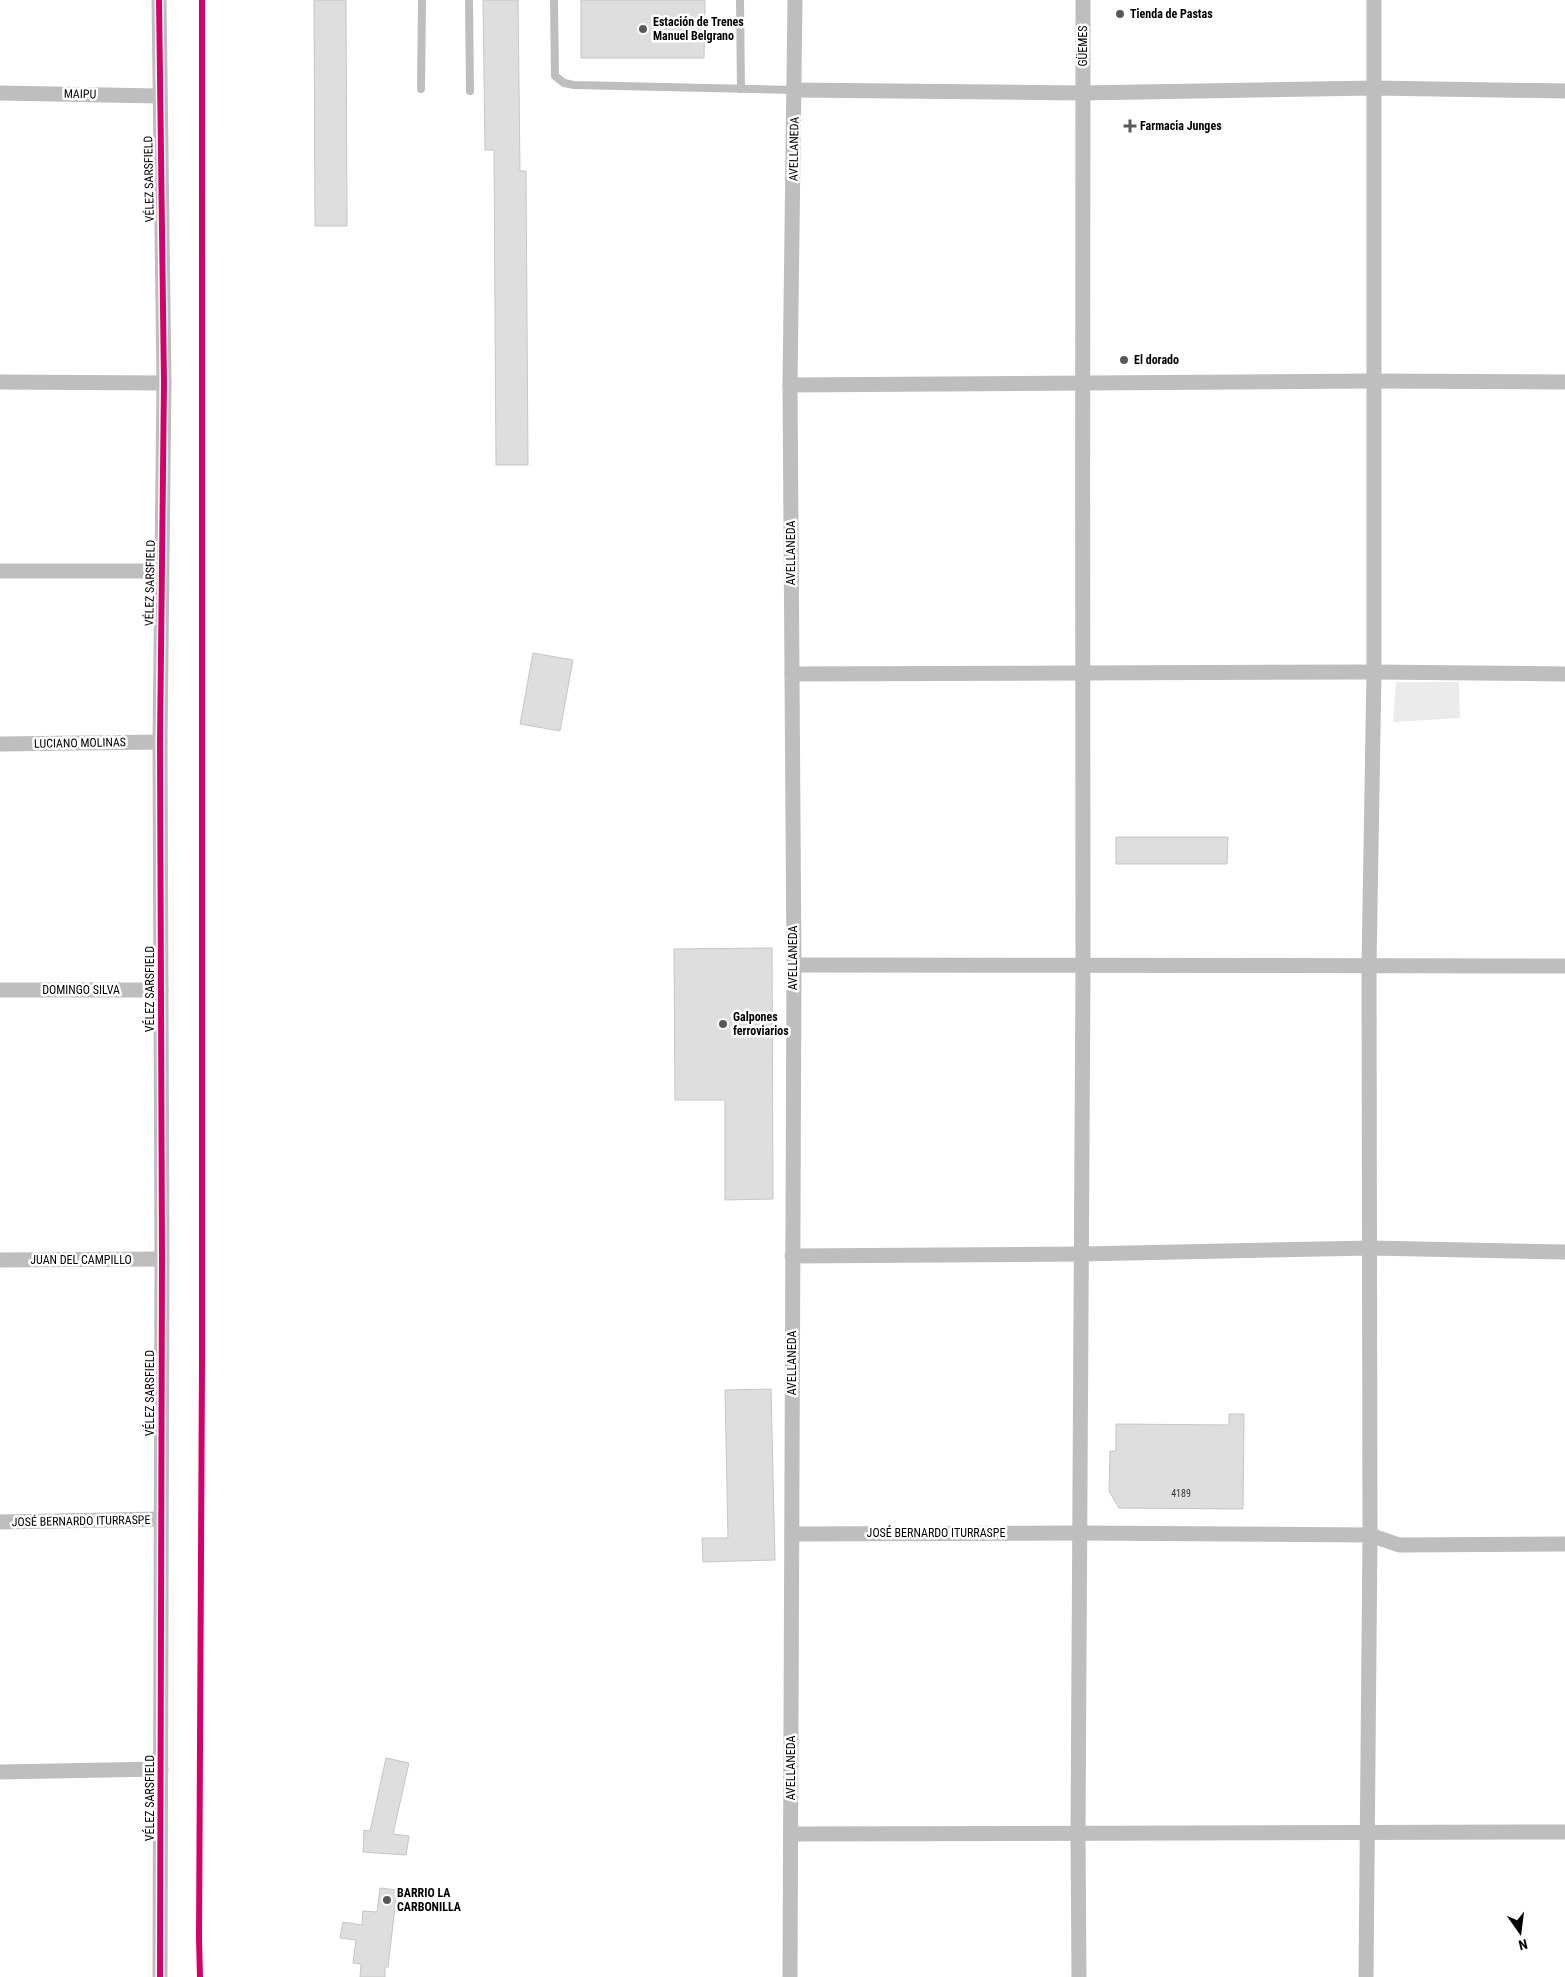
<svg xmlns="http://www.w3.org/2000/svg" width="1565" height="1977" viewBox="0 0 1565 1977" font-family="'Roboto Condensed',sans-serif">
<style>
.green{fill:#ebebeb}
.building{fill:#dedede;stroke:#c6c6c6}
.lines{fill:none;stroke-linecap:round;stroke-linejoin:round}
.service{stroke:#bebebe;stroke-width:8}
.minor{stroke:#bebebe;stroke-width:15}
.cycleway-casing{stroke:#fff;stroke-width:9}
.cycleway{stroke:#d6006c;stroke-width:6}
.poi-dot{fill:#595959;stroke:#fff;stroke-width:2}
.labels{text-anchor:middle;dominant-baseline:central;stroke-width:5;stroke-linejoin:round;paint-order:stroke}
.number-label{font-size:10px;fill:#383838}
.poi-label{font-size:12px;font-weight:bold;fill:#000;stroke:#fff;text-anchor:start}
.street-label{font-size:12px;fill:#000;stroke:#fff}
</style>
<rect width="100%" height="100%" fill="#fff"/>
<path class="green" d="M1396,682H1459L1460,718L1393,722Z"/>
<g class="building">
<path d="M314,0H346L347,226H315Z"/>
<path d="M483,0H518L520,171H526L528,465H496L494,150H485Z"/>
<path d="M581,0H705L704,58H581Z"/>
<path d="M533,653L573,660L560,731L520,724Z"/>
<path d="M1116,837H1228L1227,864H1116Z"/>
<path d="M772,948L773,1199L725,1200V1100H675L674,949Z"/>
<path d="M771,1389L775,1560L703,1562L702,1538H728L725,1390Z"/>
<path d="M1229,1414H1244L1243,1509L1119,1508L1109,1491L1110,1451H1116V1424L1229,1425Z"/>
<path d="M386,1758L409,1763L393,1834L409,1836L406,1855L363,1852L364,1830L370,1831Z"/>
<path d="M380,1888L397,1890L388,1967H385V1977H360L361,1964L353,1963L356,1940L340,1938L343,1922L362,1925L363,1911L377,1912Z"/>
</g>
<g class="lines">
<g class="service">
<path d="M469,0L470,91"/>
<path d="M554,0L555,76L564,83L574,85L794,90"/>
<path d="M740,0L741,89"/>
<path d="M421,89L422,0"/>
</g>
<g class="minor">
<path d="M159,0L164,383L160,742L162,1259L160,1977"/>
<path d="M795,90L1082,93L1374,88L1565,91"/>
<path d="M0,93L159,96"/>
<path d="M0,382L164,383"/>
<path d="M790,385L1373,381L1565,382"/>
<path d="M0,571H161"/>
<path d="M792,674L1374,672L1565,674"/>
<path d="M0,744L160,742"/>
<path d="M794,965L1565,966"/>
<path d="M0,990H161"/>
<path d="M792,1256L1082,1254L1371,1248L1565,1252"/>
<path d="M0,1260L162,1259"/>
<path d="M0,1522L161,1519"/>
<path d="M792,1534L1080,1533L1370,1535L1399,1545L1565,1544"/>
<path d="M0,1772L161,1769"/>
<path d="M791,1834L1565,1832"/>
<path d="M790,1977L794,965L790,385L795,0"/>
<path d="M1079,1977L1078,1834C1080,1546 1083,1257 1083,968C1083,645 1082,323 1083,0"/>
<path d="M1366,1977L1370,1535L1369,966L1374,672V0"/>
</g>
<g class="cycleway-casing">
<g id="cycleway">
<path d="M159,0L164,383L160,742L162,1259L160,1977"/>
<path d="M200,1977L199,1939L202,1365V0"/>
</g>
</g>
<use href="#cycleway" class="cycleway"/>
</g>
<g class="poi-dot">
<circle cx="1120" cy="14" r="5"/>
<circle cx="643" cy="29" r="5"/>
<path d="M1127.5 118.5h5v5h5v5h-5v5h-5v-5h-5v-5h5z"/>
<circle cx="1124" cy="360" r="5"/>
<circle cx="723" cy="1024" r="5"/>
<circle cx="387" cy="1900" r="5"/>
</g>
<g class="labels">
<g class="number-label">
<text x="1181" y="1493">4189</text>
</g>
<g class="poi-label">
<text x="1130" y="14">Tienda de Pastas</text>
<text x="653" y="22">Estación de Trenes<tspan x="653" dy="14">Manuel Belgrano</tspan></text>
<text x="1140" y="126">Farmacia Junges</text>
<text x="1134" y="360">El dorado</text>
<text x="733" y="1017">Galpones<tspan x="733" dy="14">ferroviarios</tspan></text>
<text x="397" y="1893">BARRIO LA<tspan x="397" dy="14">CARBONILLA</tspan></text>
</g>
<g class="street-label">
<text transform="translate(1083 46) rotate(-90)">GÜEMES</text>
<text transform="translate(80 94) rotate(1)">MAIPU</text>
<text transform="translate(794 149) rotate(-89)">AVELLANEDA</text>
<text transform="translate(149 179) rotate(-91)">VÉLEZ SARSFIELD</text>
<text transform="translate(791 553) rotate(-90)">AVELLANEDA</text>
<text transform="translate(150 583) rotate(-89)">VÉLEZ SARSFIELD</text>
<text transform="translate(80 743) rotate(-1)">LUCIANO MOLINAS</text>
<text transform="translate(793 958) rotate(-90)">AVELLANEDA</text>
<text transform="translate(150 989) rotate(-90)">VÉLEZ SARSFIELD</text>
<text x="81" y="990">DOMINGO SILVA</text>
<text x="81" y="1260">JUAN DEL CAMPILLO</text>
<text transform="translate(792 1363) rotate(-90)">AVELLANEDA</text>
<text transform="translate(150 1393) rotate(-90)">VÉLEZ SARSFIELD</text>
<text transform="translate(81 1521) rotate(-1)">JOSÉ BERNARDO ITURRASPE</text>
<text x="936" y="1533">JOSÉ BERNARDO ITURRASPE</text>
<text transform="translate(791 1768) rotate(-90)">AVELLANEDA</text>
<text transform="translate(150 1798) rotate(-90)">VÉLEZ SARSFIELD</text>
</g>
</g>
<g transform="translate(1520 1932) rotate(166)" stroke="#ffffff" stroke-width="4" paint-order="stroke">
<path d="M0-4L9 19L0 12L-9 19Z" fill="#000000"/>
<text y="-8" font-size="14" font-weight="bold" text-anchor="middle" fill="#000000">N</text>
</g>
</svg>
